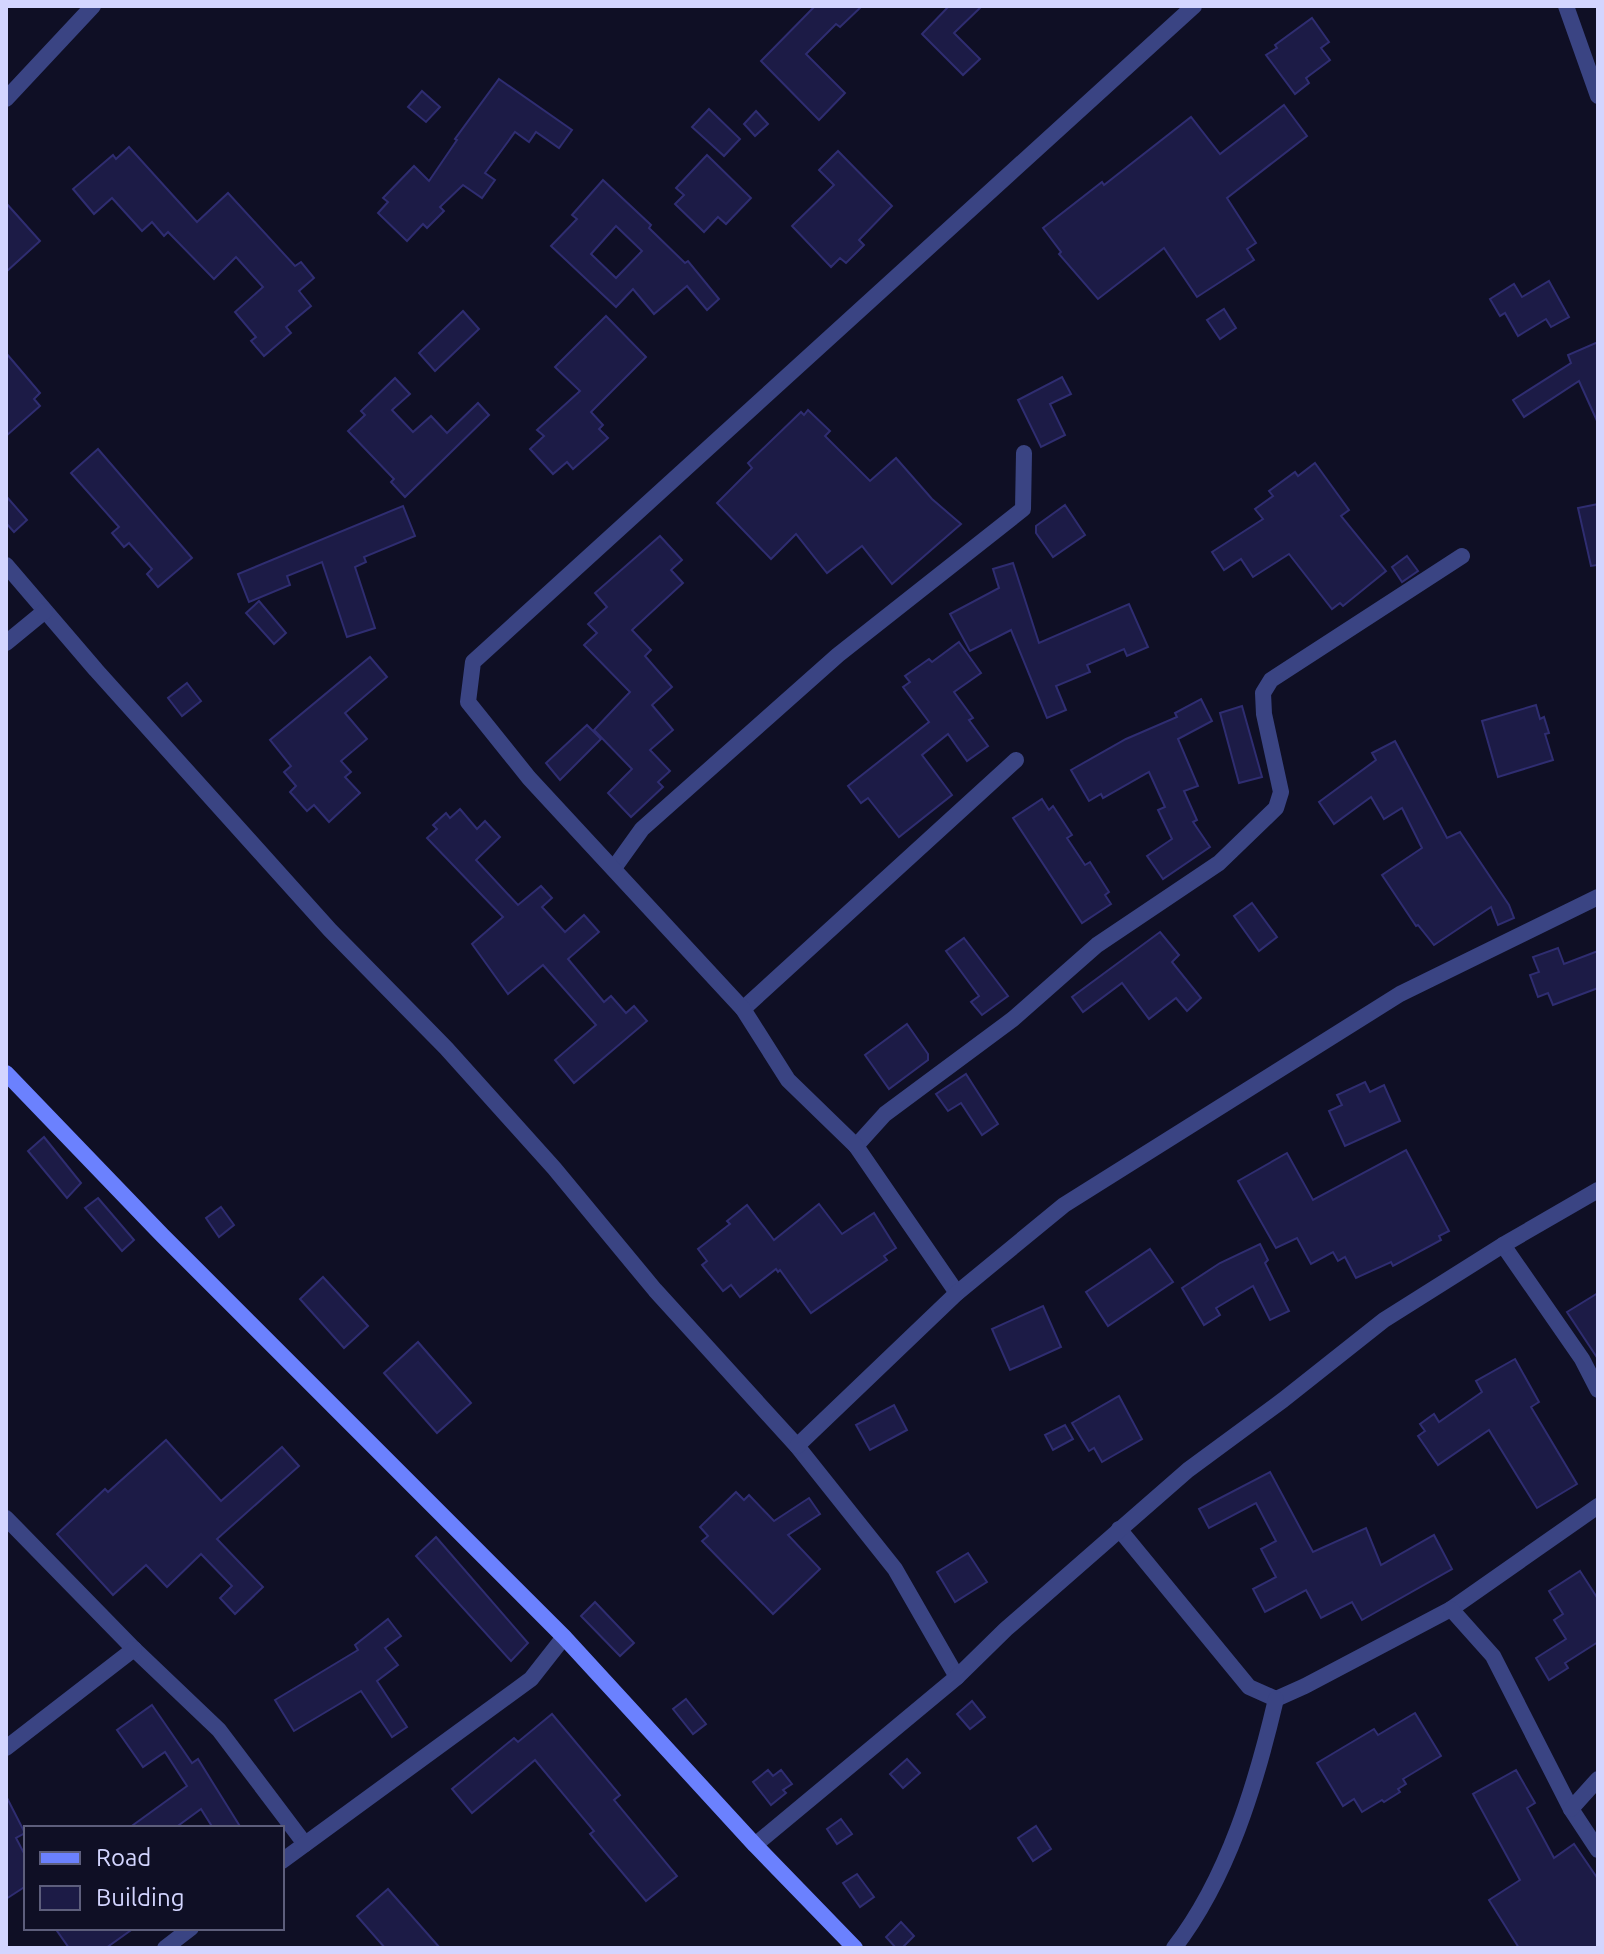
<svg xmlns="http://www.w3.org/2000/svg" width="1604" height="1954" viewBox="0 0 1604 1954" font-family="Ubuntu,sans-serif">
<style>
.building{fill:#1c1b46;stroke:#2f2d71;stroke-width:2;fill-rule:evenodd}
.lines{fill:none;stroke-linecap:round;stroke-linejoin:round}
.street{stroke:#3a4483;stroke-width:16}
.secondary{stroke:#6b81fe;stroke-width:16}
</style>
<rect width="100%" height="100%" fill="#0f0f25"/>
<g class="building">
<path d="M815,6H862L840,27L836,24L806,54L845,93L819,120L761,61Z"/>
<path d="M949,6H982L954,33L980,59L963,75L922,34Z"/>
<path d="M1312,18L1329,42L1321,48L1330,60L1306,78L1309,83L1295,94L1266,55L1277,48L1275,45Z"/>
<path d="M499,79L572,130L559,148L536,132L529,142L515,132L485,173L495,180L482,198L463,185L440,207L444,211L427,228L423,224L407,241L378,213L388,202L383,198L414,166L429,181L457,140L455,139Z"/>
<path d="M422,91L440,107L426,122L408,107Z"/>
<path d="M1284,105L1307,136L1227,198L1256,243L1247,249L1254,260L1197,297L1164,248L1098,299L1059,254L1061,252L1043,228L1102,182L1104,185L1191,117L1220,154Z"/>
<path d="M709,109L740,139L724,156L692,127Z"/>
<path d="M756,111L768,124L755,136L744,124Z"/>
<path d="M129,147L197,222L228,193L295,266L301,262L314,278L299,291L311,306L286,327L291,333L264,356L251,341L256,337L235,312L263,287L236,257L214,279L168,232L164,236L152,222L142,231L112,198L94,214L73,189L113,155L116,159Z"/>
<path d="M838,151L892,206L859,240L864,245L846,263L840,258L831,267L792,226L834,185L819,170Z"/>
<path d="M707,155L751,198L726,224L718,217L704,232L675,204L684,195L676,188Z"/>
<path d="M603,180L651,225L649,228L685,263L688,261L719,299L707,310L687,286L654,314L633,289L616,307L551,246L577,219L572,215ZM616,226L642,251L616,278L591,254Z"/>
<path d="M6,203L40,241L6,272Z"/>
<path d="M1549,281L1569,317L1551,327L1546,319L1518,336L1505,313L1500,316L1490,299L1514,284L1522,297Z"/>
<path d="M1224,309L1236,328L1220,339L1207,320Z"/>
<path d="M463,311L479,329L435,371L419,353Z"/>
<path d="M606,316L646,357L591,412L603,425L599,429L608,438L573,469L567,462L553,474L530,449L544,436L537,430L580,391L555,367Z"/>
<path d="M1598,342V423L1579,381L1524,417L1513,400L1571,363L1568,355Z"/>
<path d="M6,353L40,393L34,399L40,406L6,436Z"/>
<path d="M1062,377L1071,394L1050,404L1065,435L1041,447L1018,400Z"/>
<path d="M395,378L410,394L392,410L413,432L431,416L447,433L478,403L489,415L405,497L391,482L394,479L348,431L365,415L361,411Z"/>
<path d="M808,410L830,431L825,436L870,481L896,458L932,499L961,524L892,584L862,546L827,573L796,534L771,559L717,503L752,468L748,463L801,412L804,415Z"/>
<path d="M98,449L192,558L158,587L147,574L152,569L129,543L124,547L112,533L119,527L71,473Z"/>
<path d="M1315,463L1349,510L1341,516L1386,571L1343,606L1340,603L1332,609L1289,554L1253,577L1241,559L1224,570L1212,552L1263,519L1255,509L1273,496L1269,491L1295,472L1298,476Z"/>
<path d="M6,496L27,520L14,532L6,523Z"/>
<path d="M1598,504V565L1591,566L1578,508Z"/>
<path d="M1065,505L1085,535L1053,557L1036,533V526Z"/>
<path d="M403,506L415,536L364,557L366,562L355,567L375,628L347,637L322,562L287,576L290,585L249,602L238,574Z"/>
<path d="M660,536L682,560L671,570L683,583L632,630L651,650L645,656L672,687L652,705L673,730L650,750L670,771L658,782L663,787L631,817L608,793L632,769L594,730L630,692L584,645L597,633L588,624L607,607L595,593Z"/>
<path d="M1407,556L1418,571L1402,582L1392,567Z"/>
<path d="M1013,563L1039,643L1129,604L1148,647L1127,656L1124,649L1087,665L1090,672L1056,686L1066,710L1047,718L1011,630L970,651L950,614L999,588L993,569Z"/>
<path d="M259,601L286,633L274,644L246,613Z"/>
<path d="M959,642L981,673L954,692L973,718L969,720L988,746L967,761L948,734L922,755L952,795L899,837L868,798L861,803L848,786L929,722L903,687L910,682L905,676L929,659L932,662Z"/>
<path d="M370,657L387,677L345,713L367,739L341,761L351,772L345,777L360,793L329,822L314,805L307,811L290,792L296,786L284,772L291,766L270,740Z"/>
<path d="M187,683L201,701L182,716L168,698Z"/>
<path d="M1201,699L1212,721L1178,739L1198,786L1184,791L1197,820L1193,822L1210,847L1163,879L1147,856L1172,839L1158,810L1165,807L1149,772L1103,798L1101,794L1089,801L1071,770L1126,739L1177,717L1175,713Z"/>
<path d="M1536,705L1540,719L1544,717L1549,733L1545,734L1553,760L1498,777L1482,721Z"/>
<path d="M1242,706L1262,777L1239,783L1220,713Z"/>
<path d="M587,725L601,739L560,780L546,763Z"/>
<path d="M1395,741L1447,838L1460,832L1509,905L1514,918L1498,925L1491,907L1434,945L1418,925L1416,926L1382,875L1422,848L1402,808L1384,819L1371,797L1334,824L1319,802L1376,760L1372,753Z"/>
<path d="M1042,799L1049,810L1053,806L1072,835L1067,838L1085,865L1090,862L1109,892L1105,895L1111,904L1082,923L1013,818Z"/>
<path d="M460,809L477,829L485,821L500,837L476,860L518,905L541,886L552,898L542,907L565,932L584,915L599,932L568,959L604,1002L611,996L626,1013L634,1006L647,1021L574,1083L555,1060L596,1025L543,965L508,994L472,944L503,917L427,838L437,829L433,825L446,813L450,818Z"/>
<path d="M1252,903L1277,937L1259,951L1234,916Z"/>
<path d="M1160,932L1179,955L1172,962L1201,998L1187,1011L1176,998L1149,1019L1122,983L1083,1012L1072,997Z"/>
<path d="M964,938L1008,996L982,1015L971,1002L979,996L946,951Z"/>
<path d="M1558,948L1564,964L1598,951V988L1553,1005L1548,993L1538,997L1530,975L1539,972L1533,957Z"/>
<path d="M907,1024L928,1054V1060L889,1089L865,1055Z"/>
<path d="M966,1074L998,1124L982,1135L961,1103L948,1111L936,1094Z"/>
<path d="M1365,1082L1370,1092L1384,1085L1400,1121L1345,1146L1329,1111L1342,1105L1337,1095Z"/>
<path d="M44,1137L81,1183L67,1198L28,1151Z"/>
<path d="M1406,1150L1449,1231L1439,1236L1441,1240L1393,1266L1391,1262L1356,1278L1345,1257L1338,1261L1333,1252L1311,1264L1297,1238L1276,1248L1238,1181L1287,1153L1313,1200Z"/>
<path d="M98,1198L134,1240L122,1251L85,1208Z"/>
<path d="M819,1204L842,1234L874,1213L896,1248L884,1256L887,1260L811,1313L780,1270L778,1272L776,1269L740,1297L731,1285L723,1291L702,1265L707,1261L698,1249L730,1224L727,1221L747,1205L774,1240Z"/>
<path d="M221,1207L234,1225L219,1237L206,1218Z"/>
<path d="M1260,1244L1268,1260L1265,1263L1289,1311L1270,1320L1253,1286L1216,1308L1220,1315L1204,1325L1182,1288L1220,1263Z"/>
<path d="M1150,1249L1173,1282L1108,1326L1086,1292Z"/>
<path d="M323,1277L368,1326L344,1348L300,1299Z"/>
<path d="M1598,1293V1359L1567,1312Z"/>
<path d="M1043,1306L1061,1347L1010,1370L992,1329Z"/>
<path d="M418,1342L471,1403L437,1433L384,1373Z"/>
<path d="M1515,1359L1539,1402L1531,1407L1577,1484L1537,1508L1489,1430L1438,1465L1418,1436L1425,1431L1420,1424L1434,1414L1439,1422L1482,1392L1476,1381Z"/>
<path d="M1119,1396L1142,1439L1102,1462L1094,1448L1089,1451L1072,1423Z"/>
<path d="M894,1405L907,1430L870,1450L856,1425Z"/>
<path d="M1065,1425L1073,1439L1053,1450L1045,1435Z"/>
<path d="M166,1440L221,1501L282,1447L299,1466L217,1539L263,1587L235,1614L220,1598L232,1586L201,1554L167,1587L146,1565L113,1595L57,1534L105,1489L108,1492Z"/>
<path d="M1270,1472L1313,1552L1366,1528L1381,1565L1434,1535L1452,1569L1362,1620L1352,1602L1321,1618L1306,1590L1265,1612L1253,1589L1276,1577L1261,1549L1276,1541L1256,1503L1209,1528L1199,1509Z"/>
<path d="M736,1492L744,1500L749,1495L774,1521L809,1498L820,1514L788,1535L820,1569L773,1614L702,1541L708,1536L700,1527Z"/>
<path d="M436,1537L528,1643L511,1661L416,1556Z"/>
<path d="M968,1553L987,1582L955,1602L937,1572Z"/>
<path d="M1580,1571L1598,1599V1642L1565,1663L1568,1668L1549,1680L1536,1658L1566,1639L1554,1620L1563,1614L1549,1591Z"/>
<path d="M595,1602L634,1643L620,1656L581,1616Z"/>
<path d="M388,1619L401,1636L385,1648L398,1665L377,1681L407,1727L392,1737L361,1691L294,1731L275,1700L358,1650L355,1645Z"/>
<path d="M686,1699L706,1724L693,1734L673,1709Z"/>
<path d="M972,1701L985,1717L970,1729L957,1714Z"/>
<path d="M152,1705L192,1763L198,1759L241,1828H213L201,1809L175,1828H129L187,1786L165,1752L143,1767L117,1730Z"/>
<path d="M1415,1713L1441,1756L1403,1779L1406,1784L1398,1789L1400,1792L1384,1802L1382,1800L1362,1812L1354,1799L1343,1806L1317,1763L1374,1729L1378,1735Z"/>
<path d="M552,1714L620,1795L614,1800L677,1876L646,1901L590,1834L594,1831L535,1760L472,1813L452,1789L514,1738L518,1742Z"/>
<path d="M907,1759L920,1773L903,1788L890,1774Z"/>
<path d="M768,1770L773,1776L781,1770L792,1784L783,1790L786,1793L771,1805L753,1782Z"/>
<path d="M1516,1770L1535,1803L1527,1808L1554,1858L1574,1844L1598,1879V1948H1519L1489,1900L1520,1880L1473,1794Z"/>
<path d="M6,1796L25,1833L16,1838L26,1857V1886L6,1899Z"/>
<path d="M841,1819L852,1834L837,1844L827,1829Z"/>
<path d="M1036,1826L1051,1849L1033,1861L1018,1838Z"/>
<path d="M857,1874L874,1897L860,1907L843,1883Z"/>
<path d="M388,1889L440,1948H385L357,1916Z"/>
<path d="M901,1922L914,1936L902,1948H896L886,1937Z"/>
<path d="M55,1928H134L106,1948H69Z"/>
</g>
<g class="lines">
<g class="street">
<path d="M1566,6L1598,96"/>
<path d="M6,99L93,6"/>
<path d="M6,565L96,670L330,930L446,1048L554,1168L655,1290L797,1446L895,1569L957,1677"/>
<path d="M6,643L45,611"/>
<path d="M614,868L642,829L838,655L1023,509L1024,453"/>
<path d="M743,1009L1016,760"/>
<path d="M856,1146L885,1114L1013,1019L1097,945L1219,863L1276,808L1281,792L1264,714L1263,693L1271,680L1462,556"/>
<path d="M1503,1245L1582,1359L1598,1390"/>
<path d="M957,1293L856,1146L788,1080L743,1009L529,778L468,702L473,662L1194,6"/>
<path d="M797,1446L957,1293L1064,1205L1400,994L1598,897"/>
<path d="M6,1518L134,1649L219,1730L305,1844"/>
<path d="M1119,1529L1249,1687L1276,1699L1305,1686L1451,1609L1598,1506"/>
<path d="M1451,1609L1493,1656L1571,1809L1598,1850"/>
<path d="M6,1748L134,1649"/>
<path d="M1571,1809L1598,1779"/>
<path d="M755,1845L957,1677L1006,1629L1188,1470L1283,1400L1384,1320L1503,1245L1598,1190"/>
<path d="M282,1861L531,1679L564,1637"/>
<path d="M165,1948L191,1928"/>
<path d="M1174,1948C1228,1878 1256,1784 1276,1699"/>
</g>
<path class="secondary" d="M6,1073L162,1235L564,1637L755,1845L855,1948"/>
</g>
<rect width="1604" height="1954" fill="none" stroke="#d3d5ff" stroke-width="16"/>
<rect x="24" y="1826" width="260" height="104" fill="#0f0f25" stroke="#5d5e7c" stroke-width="2"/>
<rect x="40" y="1852" width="40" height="12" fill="#6b81fe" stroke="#5d5e7c" stroke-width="2"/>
<text x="96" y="1866" font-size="24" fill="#d3d5ff">Road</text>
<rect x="40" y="1886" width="40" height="24" fill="#1c1b46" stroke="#5d5e7c" stroke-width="2"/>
<text x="96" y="1906" font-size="24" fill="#d3d5ff">Building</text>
</svg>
